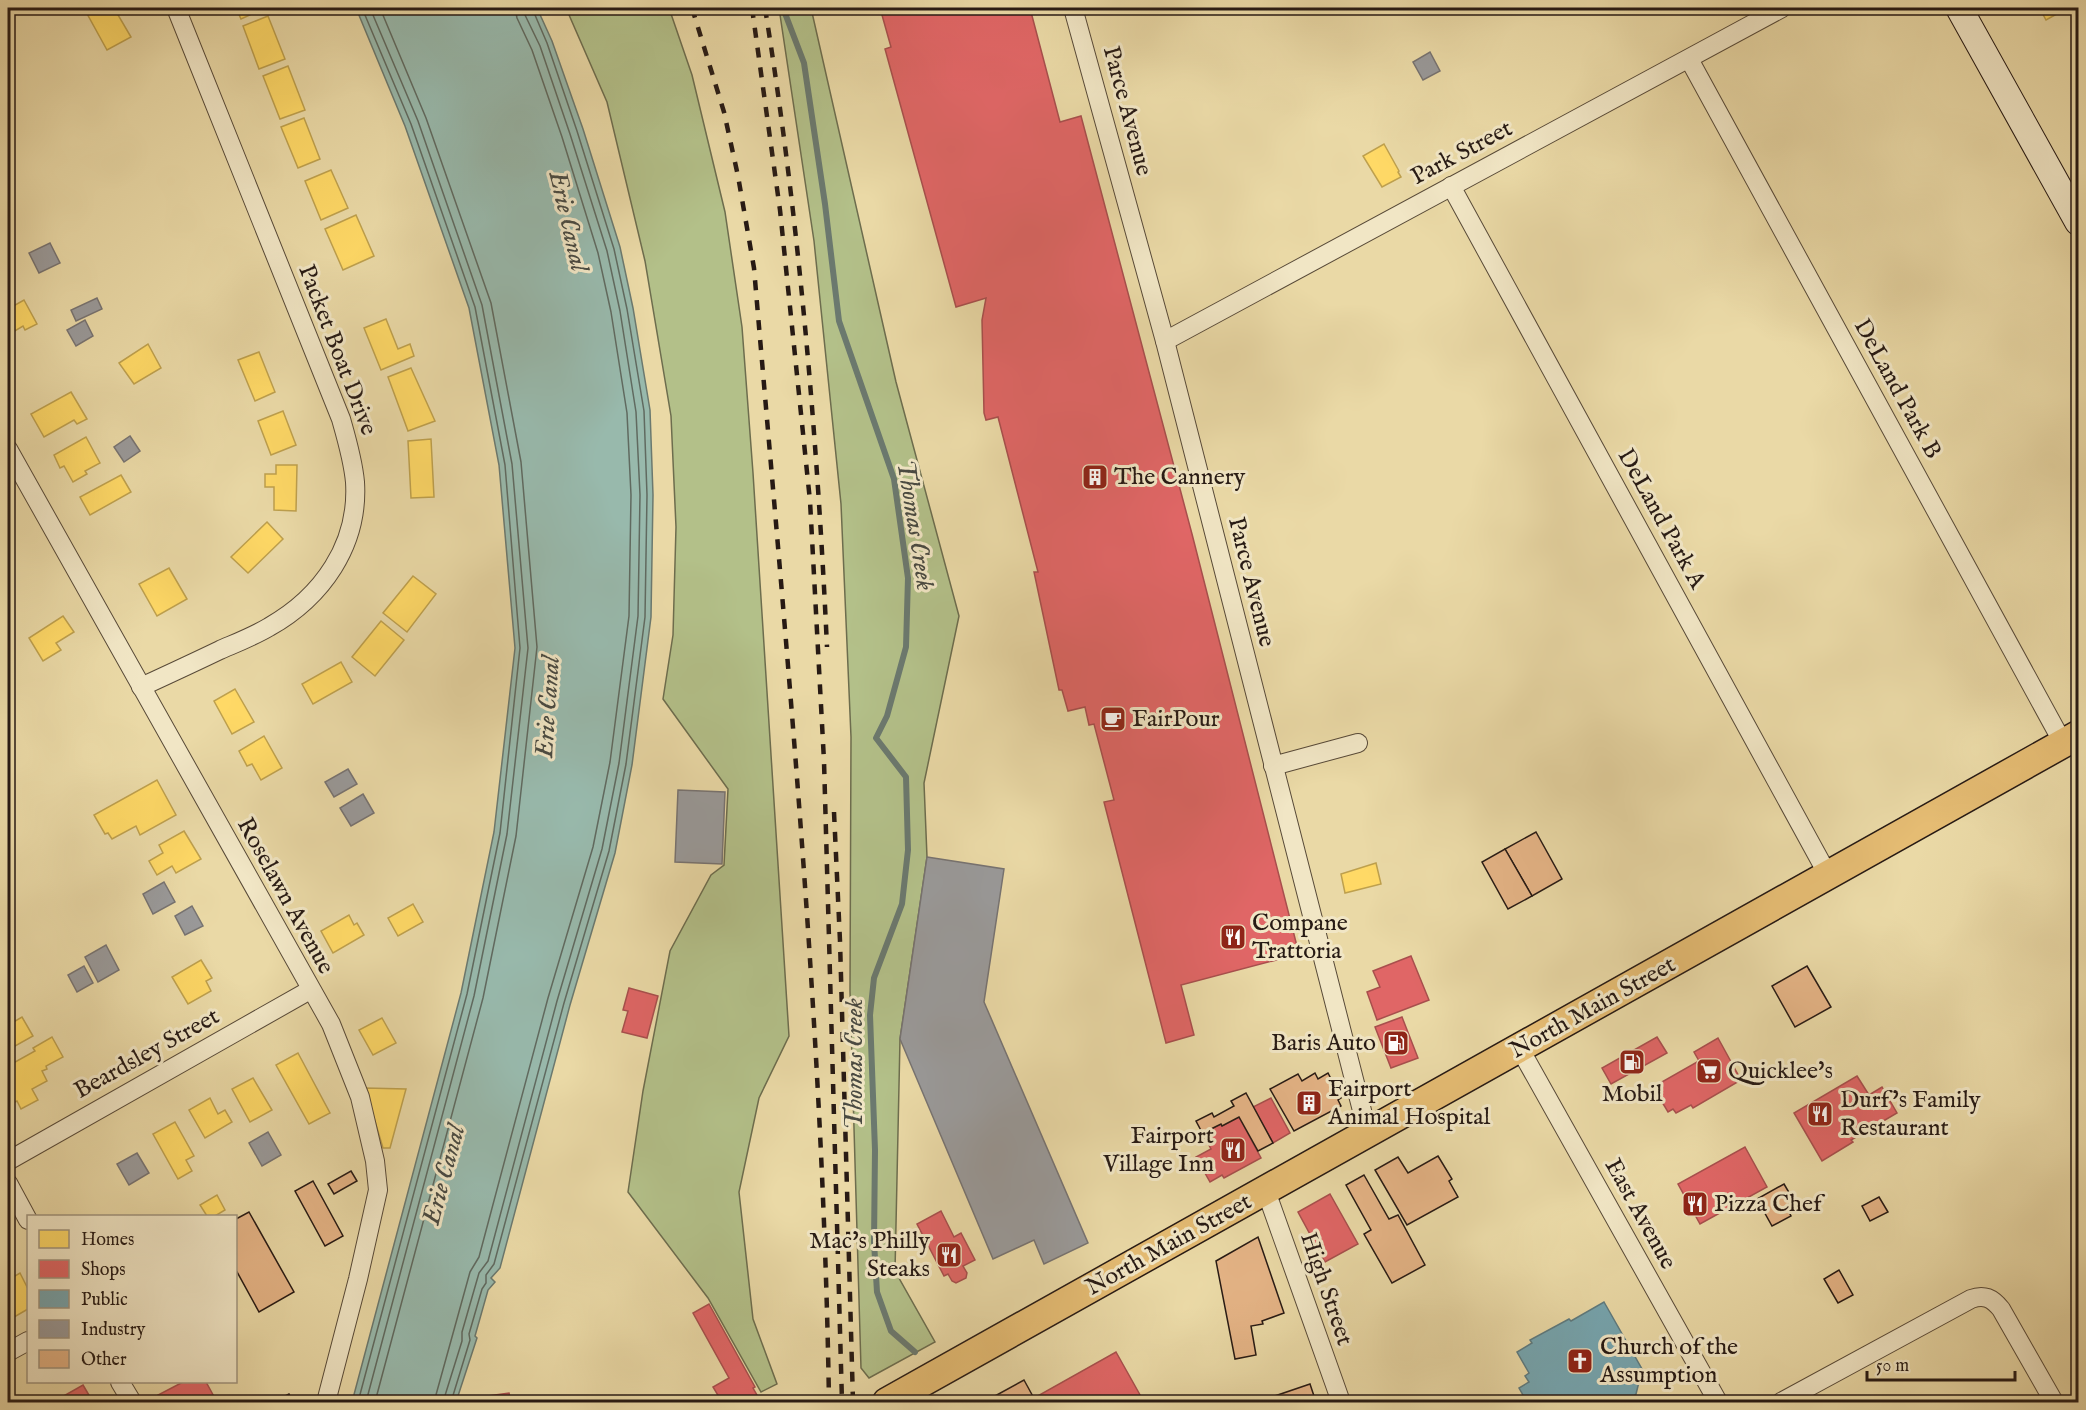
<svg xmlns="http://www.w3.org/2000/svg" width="2086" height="1410" viewBox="0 0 2086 1410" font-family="'IM FELL English',serif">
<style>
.green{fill:#b3c089;stroke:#6d6d4e;stroke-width:1.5}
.water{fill:#98b9ac;stroke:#6b796f;stroke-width:1.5}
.homes{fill:#ffd966;stroke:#bea04d;stroke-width:1.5}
.shops{fill:#e06666;stroke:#a84f4d;stroke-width:1.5}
.public{fill:#76a5af;stroke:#5e7b80;stroke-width:1.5}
.industry{fill:#999;stroke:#777371;stroke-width:1.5}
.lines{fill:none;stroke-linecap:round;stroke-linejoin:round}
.shore{stroke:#606a60;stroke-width:1.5}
.stream{stroke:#6b796f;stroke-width:6}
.building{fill:#e5b486;stroke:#271a14;stroke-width:1.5}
.street-casing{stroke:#584a38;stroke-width:20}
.secondary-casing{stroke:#271a14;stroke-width:28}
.primary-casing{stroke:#271a14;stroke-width:31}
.street{stroke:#f1e6c5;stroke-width:18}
.secondary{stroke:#f1e6c5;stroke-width:26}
.primary{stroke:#e5bc73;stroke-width:28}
.rail{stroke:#271a14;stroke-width:4.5;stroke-dasharray:10 10;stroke-linecap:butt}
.labels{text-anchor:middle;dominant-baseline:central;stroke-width:6;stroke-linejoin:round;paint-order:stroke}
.street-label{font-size:24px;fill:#271a14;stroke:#f1e6c5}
.poi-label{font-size:24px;fill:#271a14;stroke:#f1e6c5;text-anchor:start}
.water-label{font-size:26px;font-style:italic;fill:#494a42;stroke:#f1e6c5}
</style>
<rect width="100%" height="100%" fill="#ead9a6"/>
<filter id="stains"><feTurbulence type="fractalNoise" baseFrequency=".00333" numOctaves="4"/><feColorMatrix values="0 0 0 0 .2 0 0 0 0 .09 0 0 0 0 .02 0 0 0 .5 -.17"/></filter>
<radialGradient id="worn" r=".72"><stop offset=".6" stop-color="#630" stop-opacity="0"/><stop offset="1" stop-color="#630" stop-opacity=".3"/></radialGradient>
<g class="green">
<path d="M566,8H669L692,75L725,212L742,327L753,473L789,1036L759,1098L739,1192L753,1319L777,1384L761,1392L708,1298L628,1192L643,1091L670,951L711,875L724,865L728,789L663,699L673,635L676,527L671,416L645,261L607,102Z"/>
<path d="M779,8H811L896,382L959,616L924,783L927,857L900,1039L895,1271L935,1342L869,1378L861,1368L850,991L851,737L841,504L814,241Z"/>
</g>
<path class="water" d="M356,8H537L552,41L583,129L620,247L633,308L650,410L653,495L651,617L632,765L615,853L570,1005L500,1268L491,1278L495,1282L488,1290L475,1336L477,1338L456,1402H352L461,993L494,832L515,648L499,465L469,308L405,126Z"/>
<g class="homes">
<path d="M89,8H114L131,37L107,50L85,10Z"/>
<path d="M236,8H260L261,10L241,19Z"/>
<path d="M2034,8H2065L2066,9L2046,20L2040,9L2036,11Z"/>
<path d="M268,16L285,59L259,69L243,26Z"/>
<path d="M288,66L305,110L280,119L263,76Z"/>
<path d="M304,118L320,159L298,168L281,127Z"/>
<path d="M1384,144L1399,171L1398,172L1401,177L1382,187L1363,156Z"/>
<path d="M331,170L348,208L321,220L305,181Z"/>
<path d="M356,215L374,256L343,270L325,229Z"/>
<path d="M24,300L37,324L25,330L23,326L8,335V309Z"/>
<path d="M386,319L398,349L410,344L414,356L381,370L364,328Z"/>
<path d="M148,344L161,368L134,384L119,363Z"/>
<path d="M259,352L275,392L255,401L238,360Z"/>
<path d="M411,368L435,421L408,431L388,377Z"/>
<path d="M71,392L87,419L77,424L74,420L44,437L31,414Z"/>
<path d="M283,411L296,445L271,455L258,421Z"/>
<path d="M86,437L100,463L85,471L87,474L73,482L64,466L60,468L54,455Z"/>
<path d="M431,439L434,497L411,498L408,441Z"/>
<path d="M276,465H297L296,511L274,510V487H265V474H276Z"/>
<path d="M121,475L131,492L90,515L80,497Z"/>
<path d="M267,522L283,539L248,573L231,557Z"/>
<path d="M169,568L187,599L157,616L139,584Z"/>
<path d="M413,576L436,594L407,632L383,613Z"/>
<path d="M63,616L74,632L56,643L61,650L43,661L29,638Z"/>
<path d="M381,621L404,640L375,676L352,657Z"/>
<path d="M341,662L352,682L313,704L302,684Z"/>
<path d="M235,689L254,722L232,734L214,701Z"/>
<path d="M264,736L282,768L261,780L252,764L247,766L239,751Z"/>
<path d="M157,780L176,815L140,835L136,826L112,839L108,833L105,834L94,815Z"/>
<path d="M184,831L201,859L176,873L172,866L157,875L149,861L163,853L159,845Z"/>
<path d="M1376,863L1381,884L1345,893L1341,874Z"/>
<path d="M413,904L423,922L398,936L388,918Z"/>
<path d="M349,915L354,925L357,923L364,935L333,953L321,931Z"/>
<path d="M201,960L212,978L206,981L211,991L188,1004L172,977Z"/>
<path d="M8,1014L12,1023L22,1017L33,1036L8,1050Z"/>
<path d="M382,1018L396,1043L373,1055L359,1030Z"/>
<path d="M52,1037L63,1057L46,1066L47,1069L42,1071L47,1081L32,1089L38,1100L21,1109L17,1101L11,1104L8,1097V1066L35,1051L33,1048Z"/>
<path d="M298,1053L330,1113L309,1124L276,1065Z"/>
<path d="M253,1078L272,1110L250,1122L232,1089Z"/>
<path d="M365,1088L406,1089L390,1148H383Z"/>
<path d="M210,1098L218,1114L225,1110L232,1122L205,1138L189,1110Z"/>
<path d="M175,1122L194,1156L186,1160L192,1171L178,1179L153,1134Z"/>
<path d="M217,1195L225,1210L215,1216H207L200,1205Z"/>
<path d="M20,1273L28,1289V1309L9,1320L8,1280Z"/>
</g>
<g class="shops">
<path d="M880,8H1043L1031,12L1060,122L1081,116L1192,534L1299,954L1181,985L1194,1035L1166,1043L1104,802L1114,800L1094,724L1089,725L1085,707L1068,711L1062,690H1059L1034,572H1038L998,417L986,420L984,413L982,320L986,298L956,307L885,49L891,47Z"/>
<path d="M1411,956L1429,1000L1377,1020L1367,992L1380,987L1373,971Z"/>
<path d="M629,988L658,996L647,1038L622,1032L628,1011L623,1010Z"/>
<path d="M1402,1017L1418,1058L1391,1068L1375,1027Z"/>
<path d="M1657,1037L1667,1053L1611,1084L1602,1068Z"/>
<path d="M1718,1038L1741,1080L1693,1108L1691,1105L1676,1113L1673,1109L1668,1112L1653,1087L1699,1061L1694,1052Z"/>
<path d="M1857,1076L1869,1095L1882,1087L1897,1113L1851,1140L1853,1142L1822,1161L1794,1113Z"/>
<path d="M1271,1098L1290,1133L1273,1143L1253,1107Z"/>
<path d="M1239,1117L1261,1158L1224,1178L1222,1175L1210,1182L1196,1157L1211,1149L1204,1136L1212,1132L1211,1129L1221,1124L1222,1126Z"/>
<path d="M1745,1147L1767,1187L1700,1224L1678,1184Z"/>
<path d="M1330,1194L1358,1244L1325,1262L1298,1212Z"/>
<path d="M941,1211L954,1237L961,1233L975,1260L963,1266L967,1273L966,1278L956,1283L952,1281L948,1274L944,1276L917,1224Z"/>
<path d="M709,1304L755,1387L753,1388L761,1402H722L713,1387L729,1378L693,1313Z"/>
<path d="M1116,1352L1144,1402H1036L1034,1398Z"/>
<path d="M183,1382H206L217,1402H162L158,1395Z"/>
<path d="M83,1385L93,1402H53Z"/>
<path d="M509,1393L511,1402H482L481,1397Z"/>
</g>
<path class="public" d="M1604,1302L1642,1369L1636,1372L1639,1382L1636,1394L1627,1402H1527L1519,1388L1529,1382L1525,1376L1529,1373L1517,1352L1532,1343L1530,1340L1569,1319L1571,1321Z"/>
<g class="industry">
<path d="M1430,52L1440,71L1423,80L1413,62Z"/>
<path d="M50,243L60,263L39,273L29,253Z"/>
<path d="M97,298L102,309L76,321L71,310Z"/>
<path d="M85,320L93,336L76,346L67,330Z"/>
<path d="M130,436L140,451L124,462L114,447Z"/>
<path d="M348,769L357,784L334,797L325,782Z"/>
<path d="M678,790L725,792L722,864L675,862Z"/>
<path d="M363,794L374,813L351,826L340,808Z"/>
<path d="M927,857L1004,869L984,1002L1088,1243L1044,1264L1034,1240L993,1259L900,1039Z"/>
<path d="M164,882L175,902L153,914L143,894Z"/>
<path d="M192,906L203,926L185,935L175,916Z"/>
<path d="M106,945L119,970L98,982L85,957Z"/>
<path d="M84,966L93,983L77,992L68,975Z"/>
<path d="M268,1132L281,1155L262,1166L249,1143Z"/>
<path d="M137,1153L149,1173L129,1185L117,1164Z"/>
</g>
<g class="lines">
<g class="shore">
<path d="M358,1402L467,994L500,833L520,648L505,465L475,307L411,124L362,8"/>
<path d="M366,1402L474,996L507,834L528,648L512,464L482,305L418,121L370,8"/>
<path d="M375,1402L483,998L516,836L537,647L521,462L491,303L426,118L380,8"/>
<path d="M434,1402L470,1272L479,1257L548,998L593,847L610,762L629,616L631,495L627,413L611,312L598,253L562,137L532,50L517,18L515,8"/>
<path d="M443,1402L462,1341V1332L479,1273L488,1261L557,1001L602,849L619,763L638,616L640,495L636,412L620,311L607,251L570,134L540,46L525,15L524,8"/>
<path d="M451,1402L470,1340L469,1334L482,1289L486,1283V1275L494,1264L564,1003L609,851L626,764L645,617L647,495L644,411L627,309L614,249L577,131L547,43L532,8"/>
</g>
<path class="stream" d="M783,8L804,63L825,204L839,321L894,479L908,578L906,647L887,716L876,738L906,777L908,850L902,904L874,978L870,1015L875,1150L874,1242L877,1292L891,1331L915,1352"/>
</g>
<g class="building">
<path d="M1536,832L1562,879L1532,896L1505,849Z"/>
<path d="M1505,849L1532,896L1508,909L1482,862Z"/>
<path d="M1807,966L1831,1007L1795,1027L1772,986Z"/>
<path d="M1315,1073L1318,1079L1328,1073L1341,1098L1338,1100L1341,1106L1294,1131L1270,1089L1298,1074L1302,1081Z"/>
<path d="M1246,1093L1273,1143L1258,1151L1239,1117L1222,1126L1221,1124L1211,1129L1212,1132L1204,1136L1196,1121L1212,1113L1214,1117L1234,1106L1231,1101Z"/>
<path d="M1438,1156L1452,1179L1449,1181L1458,1197L1407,1225L1375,1170L1398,1157L1408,1173Z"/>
<path d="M351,1171L357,1181L334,1194L328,1184Z"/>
<path d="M1364,1175L1389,1219L1398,1215L1425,1265L1392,1283L1364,1234L1371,1230L1346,1185Z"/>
<path d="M313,1181L343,1236L325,1246L295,1191Z"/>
<path d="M1784,1184L1794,1201L1786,1206L1791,1216L1772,1226L1757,1199Z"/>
<path d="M1879,1197L1888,1212L1870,1221L1862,1206Z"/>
<path d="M249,1212L294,1292L259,1312L236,1270V1219Z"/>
<path d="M1258,1237L1284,1313L1262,1321L1263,1324L1251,1326L1256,1355L1235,1359L1216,1261Z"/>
<path d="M1839,1270L1853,1295L1838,1303L1824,1279Z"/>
<path d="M1024,1380L1036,1402H984Z"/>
<path d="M1310,1384L1316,1402H1257Z"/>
<path d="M289,1394L293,1402H273Z"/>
</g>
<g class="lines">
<g class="street-casing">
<g id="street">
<path d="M1073,8L1165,341L1368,1134"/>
<path d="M1689,59L2063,743"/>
<path d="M1451,186L1828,875"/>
<path d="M1165,341L1782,8"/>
<path d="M8,449L331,1024L360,1097L375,1161L378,1190L358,1279L326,1402"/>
<path d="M141,687C167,675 193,663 220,650C236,643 254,636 269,627C322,597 359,545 355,482C353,460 347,440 341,419L176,8"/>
<path d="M1273,766L1358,743"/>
<path d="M1520,1049L1718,1402"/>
<path d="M8,1161L310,990"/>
<path d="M8,1183L28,1220"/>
<path d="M1266,1191L1341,1402"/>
<path d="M8,1352L28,1341"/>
<path d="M120,1382L132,1402"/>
<path d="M1781,1402L1971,1299C1984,1294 1992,1298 2001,1309L2054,1402"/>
</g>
</g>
<g class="secondary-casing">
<path id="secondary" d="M1959,8L2078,222"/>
</g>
<g class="primary-casing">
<path id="primary" d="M887,1402L2078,735"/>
</g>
<use href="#street" class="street"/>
<use href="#secondary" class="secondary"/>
<use href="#primary" class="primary"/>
<g class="rail">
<path d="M692,8L724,112L738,176L754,268C786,645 823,1023 829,1402"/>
<path d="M752,8L780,210L810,501L824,761L842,1402"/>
<path d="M765,8C799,219 817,433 827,647"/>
<path d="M834,812L840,941L853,1402"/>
</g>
</g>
<defs>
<g id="building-square" transform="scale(1.35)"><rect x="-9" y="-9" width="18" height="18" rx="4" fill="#8f2418" stroke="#f1e6c5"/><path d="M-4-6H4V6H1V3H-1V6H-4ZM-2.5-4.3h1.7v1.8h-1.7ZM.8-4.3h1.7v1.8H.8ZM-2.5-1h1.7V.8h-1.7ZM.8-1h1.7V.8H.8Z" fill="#fff"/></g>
<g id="cafe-square" transform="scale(1.35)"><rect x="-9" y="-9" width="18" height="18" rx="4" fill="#8f2418" stroke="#f1e6c5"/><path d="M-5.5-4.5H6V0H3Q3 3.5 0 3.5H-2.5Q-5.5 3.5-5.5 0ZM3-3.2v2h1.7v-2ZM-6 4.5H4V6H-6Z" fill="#fff"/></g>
<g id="restaurant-square" transform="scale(1.35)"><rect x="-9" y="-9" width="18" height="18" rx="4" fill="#8f2418" stroke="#f1e6c5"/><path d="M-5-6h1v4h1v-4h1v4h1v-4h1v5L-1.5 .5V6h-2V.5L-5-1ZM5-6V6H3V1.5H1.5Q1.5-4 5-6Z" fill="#fff"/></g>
<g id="fuel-square" transform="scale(1.35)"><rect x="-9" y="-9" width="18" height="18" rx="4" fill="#8f2418" stroke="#f1e6c5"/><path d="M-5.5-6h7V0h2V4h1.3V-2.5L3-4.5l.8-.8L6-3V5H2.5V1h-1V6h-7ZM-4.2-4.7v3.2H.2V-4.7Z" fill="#fff"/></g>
<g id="supermarket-square" transform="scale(1.35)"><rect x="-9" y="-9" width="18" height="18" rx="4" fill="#8f2418" stroke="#f1e6c5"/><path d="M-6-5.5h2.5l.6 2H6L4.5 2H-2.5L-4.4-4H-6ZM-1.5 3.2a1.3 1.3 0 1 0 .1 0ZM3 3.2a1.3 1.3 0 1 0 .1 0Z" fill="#fff"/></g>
<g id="church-square" transform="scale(1.35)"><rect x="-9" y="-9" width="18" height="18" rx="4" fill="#8f2418" stroke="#f1e6c5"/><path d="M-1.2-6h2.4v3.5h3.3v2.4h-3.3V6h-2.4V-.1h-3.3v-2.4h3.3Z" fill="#fff"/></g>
</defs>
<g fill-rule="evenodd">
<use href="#building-square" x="1095" y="477"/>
<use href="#cafe-square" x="1113" y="719"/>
<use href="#restaurant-square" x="1233" y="937"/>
<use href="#fuel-square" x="1396" y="1043"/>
<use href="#fuel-square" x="1632" y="1062"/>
<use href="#supermarket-square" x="1709" y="1071"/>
<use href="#building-square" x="1309" y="1103"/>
<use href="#restaurant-square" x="1820" y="1114"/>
<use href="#restaurant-square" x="1233" y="1150"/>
<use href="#restaurant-square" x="1695" y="1204"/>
<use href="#restaurant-square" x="949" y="1255"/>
<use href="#church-square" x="1580" y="1361"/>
</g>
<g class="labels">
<g class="street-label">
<text transform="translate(1127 111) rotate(75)">Parce Avenue</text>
<text transform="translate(1462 153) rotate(-28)">Park Street</text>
<text transform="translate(337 350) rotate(69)">Packet Boat Drive</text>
<text transform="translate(1897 389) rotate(61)">DeLand Park B</text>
<text transform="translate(1661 519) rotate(61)">DeLand Park A</text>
<text transform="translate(1251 582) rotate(76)">Parce Avenue</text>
<text transform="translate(285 896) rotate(61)">Roselawn Avenue</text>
<text transform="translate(1593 1008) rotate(-29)">North Main Street</text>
<text transform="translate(147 1054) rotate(-29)">Beardsley Street</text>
<text transform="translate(1640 1214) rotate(61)">East Avenue</text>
<text transform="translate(1169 1245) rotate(-29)">North Main Street</text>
<text transform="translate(1326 1289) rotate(71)">High Street</text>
</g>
<g class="poi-label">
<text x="1114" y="477">The Cannery</text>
<text x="1132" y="719">FairPour</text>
<text x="1252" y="923">Compane<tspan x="1252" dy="28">Trattoria</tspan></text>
<text x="1376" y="1043" text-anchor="end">Baris Auto</text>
<text x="1728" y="1071">Quicklee's</text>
<text x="1328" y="1089">Fairport<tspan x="1328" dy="28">Animal Hospital</tspan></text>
<text x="1632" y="1094" text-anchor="middle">Mobil</text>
<text x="1840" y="1100">Durf's Family<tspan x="1840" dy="28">Restaurant</tspan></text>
<text x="1214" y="1136" text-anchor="end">Fairport<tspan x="1214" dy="28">Village Inn</tspan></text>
<text x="1714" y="1204">Pizza Chef</text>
<text x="930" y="1241" text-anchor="end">Mac's Philly<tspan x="930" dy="28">Steaks</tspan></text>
<text x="1600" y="1347">Church of the<tspan x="1600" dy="28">Assumption</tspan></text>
</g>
<g class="water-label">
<text transform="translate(568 221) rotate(77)">Erie Canal</text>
<text transform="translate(915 525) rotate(81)">Thomas Creek</text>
<text transform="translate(548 707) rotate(-86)">Erie Canal</text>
<text transform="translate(854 1064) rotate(-90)">Thomas Creek</text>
<text transform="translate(444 1175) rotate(-75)">Erie Canal</text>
</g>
</g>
<rect width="2086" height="1410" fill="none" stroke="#ead9a6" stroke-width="30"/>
<rect x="9" y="9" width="2068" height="1392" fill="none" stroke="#271a14" stroke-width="3"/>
<rect x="15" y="15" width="2056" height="1380" fill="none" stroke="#271a14" stroke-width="1.5"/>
<rect x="27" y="1215" width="210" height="168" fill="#f1e6c5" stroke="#a0947e" stroke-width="1.5"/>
<rect x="39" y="1230" width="30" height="18" fill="#ffd966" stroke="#a0947e" stroke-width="1.5"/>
<text x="81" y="1245" font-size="18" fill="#271a14">Homes</text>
<rect x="39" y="1260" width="30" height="18" fill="#e06666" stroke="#a0947e" stroke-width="1.5"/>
<text x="81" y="1275" font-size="18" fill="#271a14">Shops</text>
<rect x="39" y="1290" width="30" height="18" fill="#76a5af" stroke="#a0947e" stroke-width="1.5"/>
<text x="81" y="1305" font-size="18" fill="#271a14">Public</text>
<rect x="39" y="1320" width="30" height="18" fill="#999999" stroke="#a0947e" stroke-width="1.5"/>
<text x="81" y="1335" font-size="18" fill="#271a14">Industry</text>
<rect x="39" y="1350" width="30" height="18" fill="#e5b486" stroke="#a0947e" stroke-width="1.5"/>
<text x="81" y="1365" font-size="18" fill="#271a14">Other</text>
<path d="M1867 1371v9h148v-9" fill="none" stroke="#271a14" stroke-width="3"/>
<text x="1876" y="1371" font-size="18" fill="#271a14" stroke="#f1e6c5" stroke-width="4.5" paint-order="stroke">50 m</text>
<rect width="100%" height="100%" filter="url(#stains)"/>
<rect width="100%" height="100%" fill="url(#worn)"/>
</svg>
